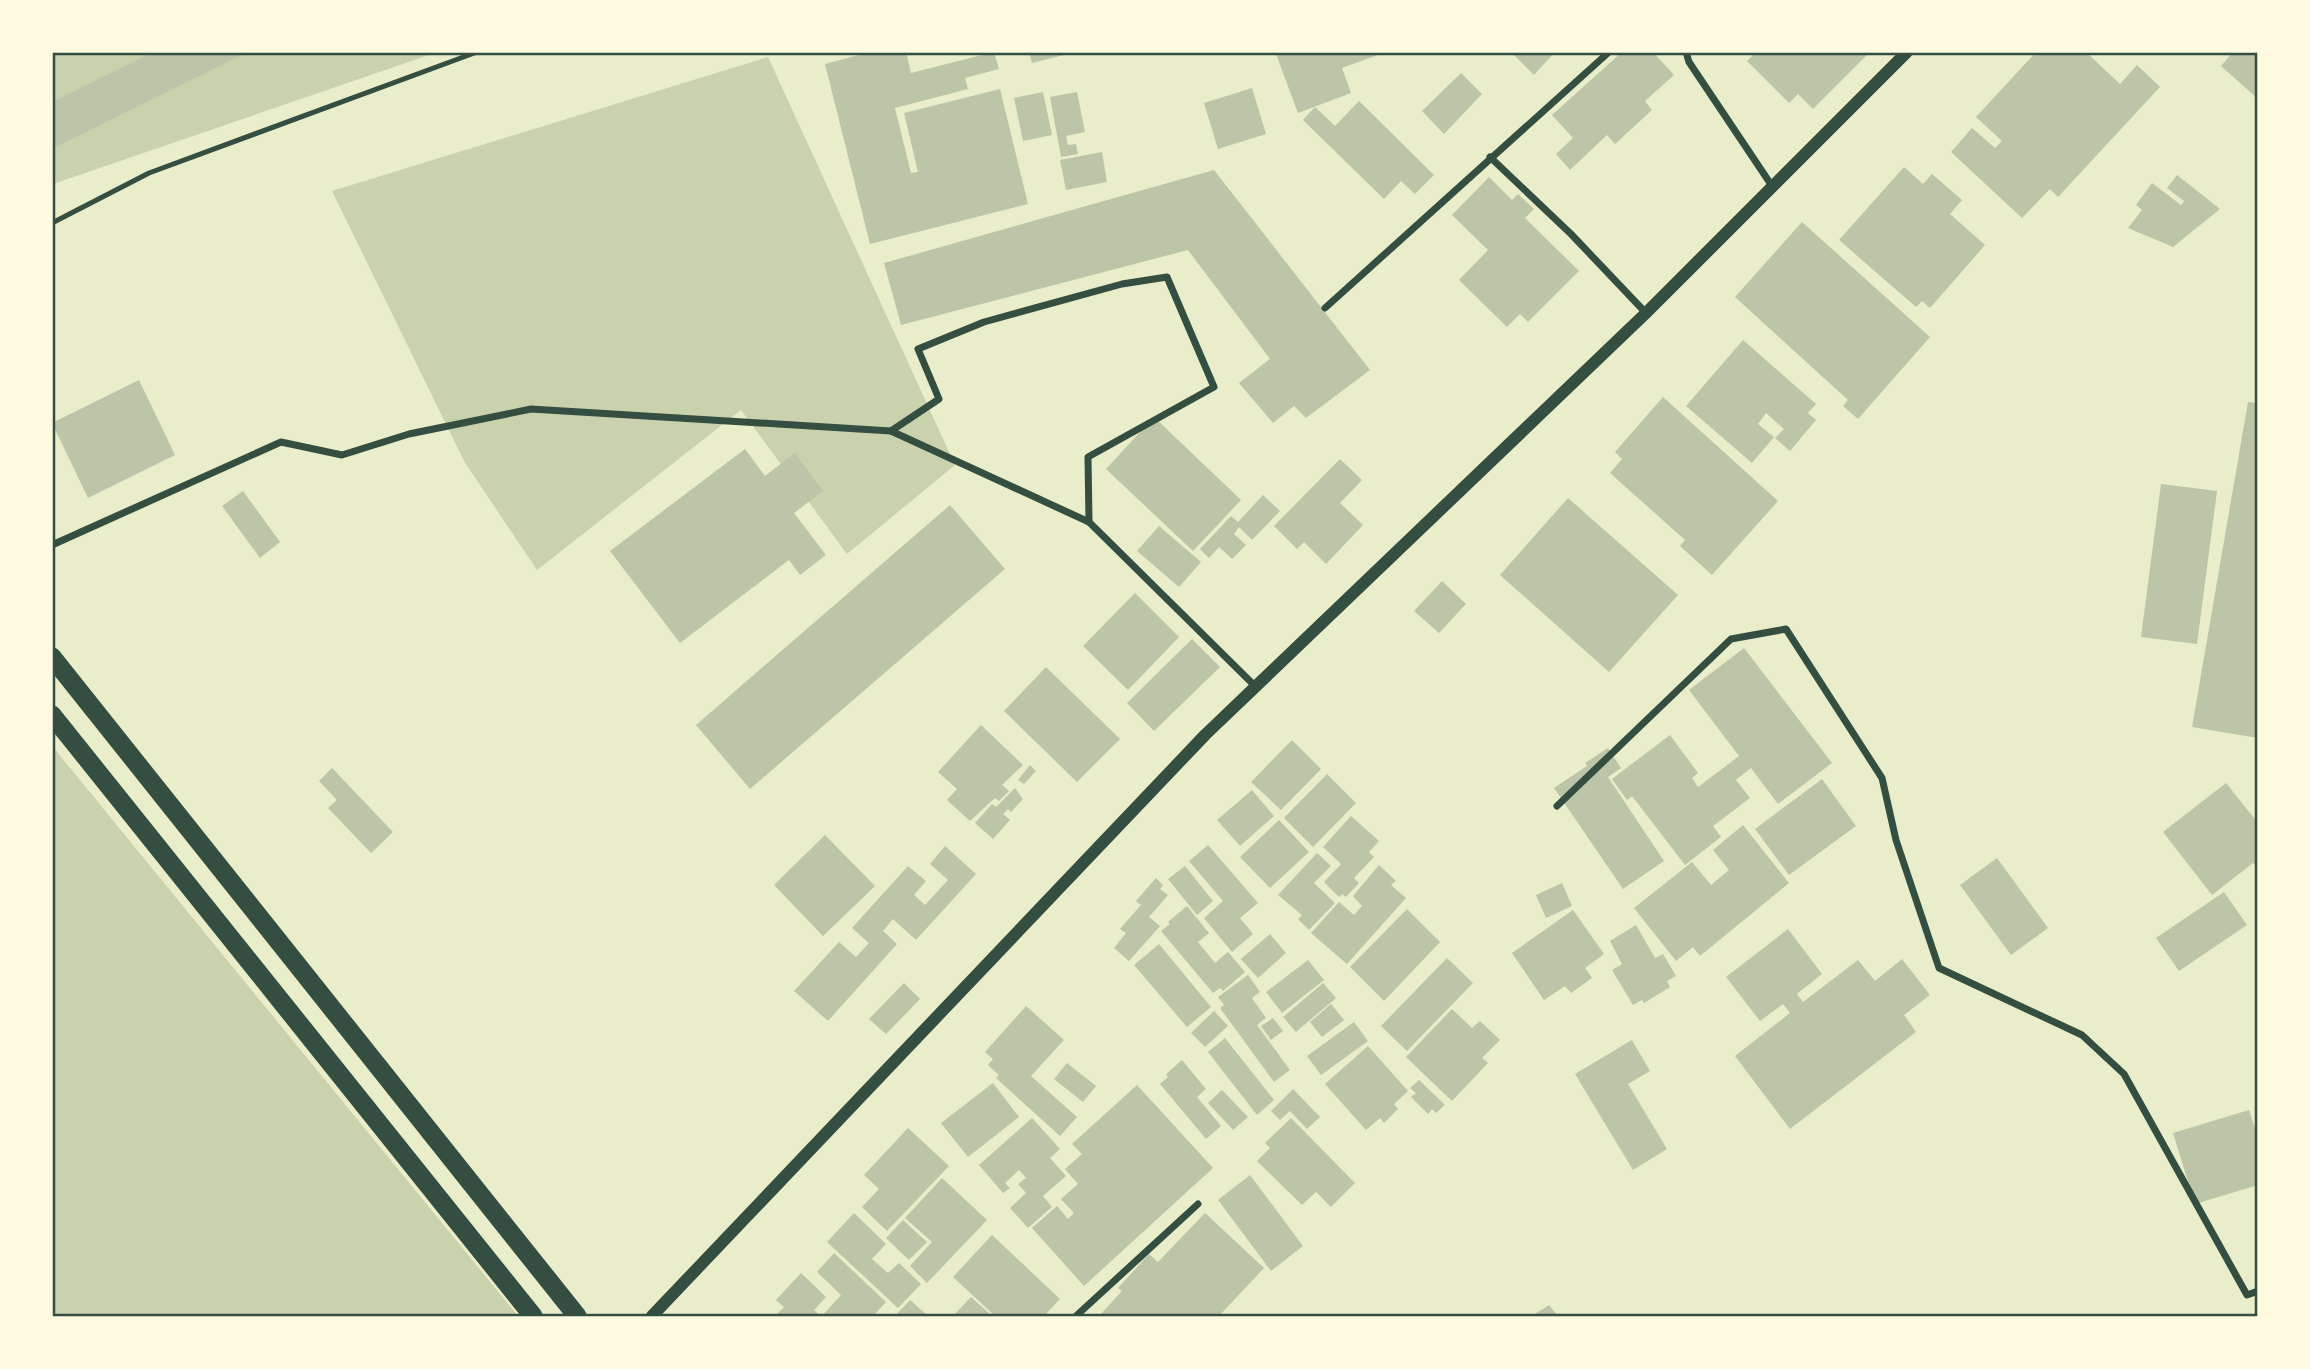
<svg xmlns="http://www.w3.org/2000/svg" width="2310" height="1369" viewBox="0 0 2310 1369" font-family="Rubik,sans-serif">
<style>
.green{fill:#cad2ad}
.building{fill:#bcc5a7}
.lines{fill:none;stroke-linecap:round;stroke-linejoin:round}
.service{stroke:#344e41;stroke-width:5}
.minor{stroke:#344e41;stroke-width:7}
.tertiary{stroke:#344e41;stroke-width:12}
.trunk{stroke:#344e41;stroke-width:19}
.neatline{fill:none;stroke:#344e41;stroke-width:2.5}
</style>
<rect width="100%" height="100%" fill="#e9edc9"/>
<g class="green">
<path d="M53,52L435,53L53,184Z"/>
<path d="M768,57L955,465L847,554L741,410L537,570L464,461L332,191Z"/>
<path d="M52,747H53L518,1316H53Z"/>
</g>
<g class="building">
<path d="M153,52H248L52,149V102Z"/>
<path d="M870,52H906L911,73L994,52L999,69L965,78L968,89L895,108L911,173L918,172L904,113L1000,89L1028,204L870,244L825,64Z"/>
<path d="M1029,52H1072V53L1032,63Z"/>
<path d="M1281,52H1383V53L1342,68L1351,93L1298,113L1276,54Z"/>
<path d="M1511,52H1555L1534,75Z"/>
<path d="M1622,52H1653L1674,75L1645,101L1652,110L1615,144L1607,135L1570,170L1556,154L1573,138L1552,115Z"/>
<path d="M1756,52H1870L1813,109L1798,94L1789,103L1747,61Z"/>
<path d="M2036,52H2086L2120,84L2137,65L2160,87L2058,197L2050,189L2022,218L1951,152L1972,128L1995,148L2002,141L1976,117Z"/>
<path d="M2233,52H2258V99L2221,66Z"/>
<path d="M1461,73L1482,94L1444,134L1422,111Z"/>
<path d="M1252,88L1266,134L1218,149L1204,103Z"/>
<path d="M1043,92L1052,135L1023,141L1014,98Z"/>
<path d="M1077,92L1085,132L1066,136L1068,145L1076,144L1078,154L1061,157L1050,97Z"/>
<path d="M1359,101L1434,175L1415,194L1401,181L1384,199L1303,120L1315,107L1335,126Z"/>
<path d="M1102,152L1107,182L1066,190L1060,160Z"/>
<path d="M1904,167L1923,184L1932,174L1962,200L1950,214L1985,245L1930,308L1922,301L1916,307L1839,240Z"/>
<path d="M1214,170L1370,370L1306,418L1294,406L1273,423L1239,383L1270,359L1188,250L901,325L884,263Z"/>
<path d="M2177,175L2220,209L2173,247L2128,228L2142,210L2136,205L2152,183L2181,205L2184,201L2167,188Z"/>
<path d="M1489,177L1512,200L1518,194L1534,209L1525,218L1579,271L1528,322L1520,314L1507,327L1459,280L1488,250L1452,215Z"/>
<path d="M1802,222L1930,337L1858,419L1843,406L1848,400L1735,297Z"/>
<path d="M1743,340L1816,404L1808,413L1816,420L1790,451L1775,438L1784,429L1766,413L1758,424L1774,437L1752,463L1686,406Z"/>
<path d="M139,380L175,455L88,498L52,423Z"/>
<path d="M1663,397L1778,501L1712,575L1680,546L1685,540L1610,473L1622,459L1615,452Z"/>
<path d="M2248,402L2258,403V738L2192,727Z"/>
<path d="M1154,417L1241,500L1193,551L1106,469Z"/>
<path d="M745,449L765,476L795,453L823,491L794,513L826,555L800,575L789,560L680,643L610,551Z"/>
<path d="M1340,459L1362,480L1340,503L1363,525L1326,564L1304,542L1297,549L1274,526Z"/>
<path d="M2161,484L2217,491L2197,644L2141,637Z"/>
<path d="M243,491L280,542L260,558L222,506Z"/>
<path d="M1263,495L1280,511L1252,540L1239,527L1234,534L1246,545L1232,559L1219,547L1209,558L1200,549L1231,516L1238,522Z"/>
<path d="M1568,498L1678,595L1609,672L1500,575Z"/>
<path d="M950,505L1005,569L750,789L696,725Z"/>
<path d="M1159,526L1201,562L1179,587L1137,551Z"/>
<path d="M1442,581L1466,604L1439,633L1414,611Z"/>
<path d="M1135,593L1179,637L1128,690L1083,646Z"/>
<path d="M1192,639L1220,667L1154,731L1127,703Z"/>
<path d="M1744,648L1832,763L1778,804L1751,768L1736,780L1750,798L1713,826L1721,837L1685,865L1632,796L1627,800L1612,779L1670,735L1698,773L1692,778L1698,787L1739,756L1689,690Z"/>
<path d="M1046,667L1120,739L1077,782L1004,711Z"/>
<path d="M981,725L1023,765L1002,785L1009,791L999,801L995,798L970,821L947,800L957,789L938,772Z"/>
<path d="M1292,740L1321,769L1281,810L1251,782Z"/>
<path d="M1608,748L1621,768L1608,777L1664,861L1623,889L1554,788L1587,766L1585,763Z"/>
<path d="M1030,765L1036,771L1024,784L1018,780Z"/>
<path d="M332,768L393,832L371,853L328,808L337,800L319,781Z"/>
<path d="M1327,774L1356,803L1313,847L1284,818Z"/>
<path d="M1822,779L1856,826L1789,875L1755,829Z"/>
<path d="M2226,783L2258,823V868L2253,863L2212,895L2163,832Z"/>
<path d="M1015,788L1023,799L1011,812L1008,809L1003,814L1010,820L993,839L975,823L992,804L996,807Z"/>
<path d="M1252,790L1274,816L1240,846L1217,820Z"/>
<path d="M1351,816L1379,841L1369,852L1374,857L1354,878L1359,883L1346,897L1342,894L1339,897L1324,882L1341,864L1323,847Z"/>
<path d="M1279,820L1309,852L1270,888L1240,857Z"/>
<path d="M1743,825L1789,883L1700,956L1693,947L1676,961L1634,908L1692,862L1711,885L1729,870L1713,850Z"/>
<path d="M825,835L875,886L823,936L774,885Z"/>
<path d="M1208,845L1258,903L1240,918L1253,934L1232,952L1204,918L1223,901L1189,861Z"/>
<path d="M945,846L976,874L916,940L893,919L883,931L897,944L828,1021L794,991L839,942L856,957L869,943L852,928L908,866L926,881L914,895L925,905L948,880L930,864Z"/>
<path d="M1317,853L1331,866L1314,883L1335,903L1309,930L1298,919L1302,915L1278,895Z"/>
<path d="M1997,858L2048,928L2011,955L1960,885Z"/>
<path d="M1379,865L1396,881L1391,885L1406,898L1347,964L1311,933L1339,902L1354,915L1362,906L1353,896Z"/>
<path d="M1185,866L1213,901L1197,915L1168,879Z"/>
<path d="M1156,878L1163,885L1160,889L1168,895L1149,917L1160,926L1129,961L1114,948L1126,933L1120,929L1141,905L1136,901Z"/>
<path d="M1562,883L1572,906L1546,918L1536,895Z"/>
<path d="M2224,892L2247,925L2179,971L2156,938Z"/>
<path d="M1187,906L1209,933L1198,942L1215,963L1228,952L1245,972L1223,991L1220,988L1213,993L1161,931L1170,924L1168,922Z"/>
<path d="M1407,909L1440,942L1384,1001L1350,967Z"/>
<path d="M1573,910L1604,954L1585,968L1592,978L1571,993L1565,986L1544,1000L1512,953Z"/>
<path d="M1636,925L1655,958L1663,954L1676,976L1667,981L1670,987L1644,1003L1642,1000L1633,1005L1612,970L1622,964L1610,941Z"/>
<path d="M1788,929L1822,974L1797,994L1803,1002L1858,960L1875,981L1902,959L1930,995L1904,1015L1916,1032L1790,1129L1735,1056L1790,1013L1783,1004L1760,1021L1726,977Z"/>
<path d="M1270,934L1286,953L1258,978L1241,959Z"/>
<path d="M1159,944L1211,1007L1187,1027L1134,965Z"/>
<path d="M1447,958L1473,983L1407,1051L1381,1026Z"/>
<path d="M1308,960L1324,980L1282,1013L1266,992Z"/>
<path d="M1248,975L1260,992L1252,998L1266,1018L1257,1025L1290,1070L1274,1082L1220,1008L1224,1005L1218,997Z"/>
<path d="M904,983L920,999L886,1034L869,1019Z"/>
<path d="M1323,983L1336,998L1296,1032L1283,1017Z"/>
<path d="M1331,1004L1344,1020L1322,1037L1310,1022Z"/>
<path d="M1026,1006L1064,1040L1031,1076L1077,1117L1060,1136L996,1078L999,1075L988,1065L993,1059L985,1052Z"/>
<path d="M1452,1009L1472,1028L1480,1021L1500,1040L1482,1058L1488,1063L1452,1101L1406,1057Z"/>
<path d="M1214,1011L1228,1026L1205,1047L1191,1033Z"/>
<path d="M1273,1018L1283,1031L1271,1040L1261,1026Z"/>
<path d="M1354,1022L1368,1041L1321,1075L1307,1056Z"/>
<path d="M1225,1038L1274,1100L1257,1115L1208,1052Z"/>
<path d="M1632,1040L1650,1071L1628,1084L1667,1149L1633,1170L1575,1074Z"/>
<path d="M1368,1046L1408,1091L1394,1104L1398,1109L1384,1123L1380,1118L1366,1130L1325,1084Z"/>
<path d="M1182,1060L1206,1089L1197,1097L1221,1126L1206,1139L1160,1084L1168,1077L1166,1074Z"/>
<path d="M1067,1063L1096,1086L1083,1102L1054,1079Z"/>
<path d="M1419,1080L1445,1105L1436,1113L1432,1109L1428,1114L1411,1097L1416,1093L1410,1088Z"/>
<path d="M993,1083L1019,1117L968,1157L941,1123Z"/>
<path d="M1137,1085L1213,1168L1084,1286L1032,1228L1057,1206L1068,1219L1074,1213L1061,1199L1078,1184L1065,1169L1082,1154L1072,1144Z"/>
<path d="M1293,1089L1320,1117L1307,1129L1290,1111L1280,1120L1271,1111Z"/>
<path d="M1222,1090L1248,1117L1233,1130L1208,1103Z"/>
<path d="M2249,1110L2258,1138V1185L2195,1204L2173,1133Z"/>
<path d="M1032,1118L1060,1149L1050,1158L1066,1176L1043,1196L1052,1207L1028,1228L1010,1208L1026,1193L1018,1184L1026,1178L1019,1170L1005,1183L1010,1188L1003,1193L979,1165Z"/>
<path d="M1291,1118L1355,1183L1331,1207L1316,1192L1302,1205L1257,1161L1270,1148L1265,1143Z"/>
<path d="M908,1128L949,1166L887,1231L862,1207L879,1189L864,1175Z"/>
<path d="M1250,1175L1303,1246L1271,1271L1218,1200Z"/>
<path d="M942,1178L987,1220L927,1283L910,1266L932,1242L905,1218Z"/>
<path d="M854,1213L886,1244L872,1259L888,1273L899,1263L921,1284L898,1308L827,1242Z"/>
<path d="M1205,1213L1264,1268L1219,1316L1100,1315L1122,1291L1118,1288L1149,1254L1158,1262Z"/>
<path d="M903,1220L927,1242L909,1260L886,1238Z"/>
<path d="M992,1235L1060,1299L1044,1316H995L953,1277Z"/>
<path d="M834,1253L886,1302L873,1316H822L841,1295L817,1272Z"/>
<path d="M801,1273L826,1297L814,1310L821,1316H775L784,1307L776,1300Z"/>
<path d="M971,1297L992,1316H953Z"/>
<path d="M910,1300L928,1316H895Z"/>
<path d="M1549,1305L1558,1316H1532Z"/>
</g>
<g class="lines">
<path class="service" d="M52,223L149,173L477,52"/>
<g class="minor">
<path d="M1686,52L1689,62L1772,186"/>
<path d="M1490,157L1571,234L1646,313"/>
<path d="M1325,308L1609,52"/>
<path d="M891,431L939,399L918,349L984,322L1122,284L1167,277L1214,387L1088,457L1089,522"/>
<path d="M52,545L281,442L342,455L409,434L531,409L891,431L1089,522L1255,686"/>
<path d="M1557,806L1731,639L1786,629L1882,778L1896,840L1939,968L2082,1035L2124,1074L2247,1295L2258,1291"/>
<path d="M1076,1316L1198,1204"/>
</g>
<path class="tertiary" d="M652,1316L1205,735L1646,313L1907,52"/>
<g class="trunk">
<path d="M52,657L577,1316"/>
<path d="M52,715L533,1316"/>
</g>
</g>
<rect width="2310" height="1369" fill="none" stroke="#fefae0" stroke-width="108"/>
<rect x="54" y="54" width="2202" height="1261" class="neatline"/>
</svg>
